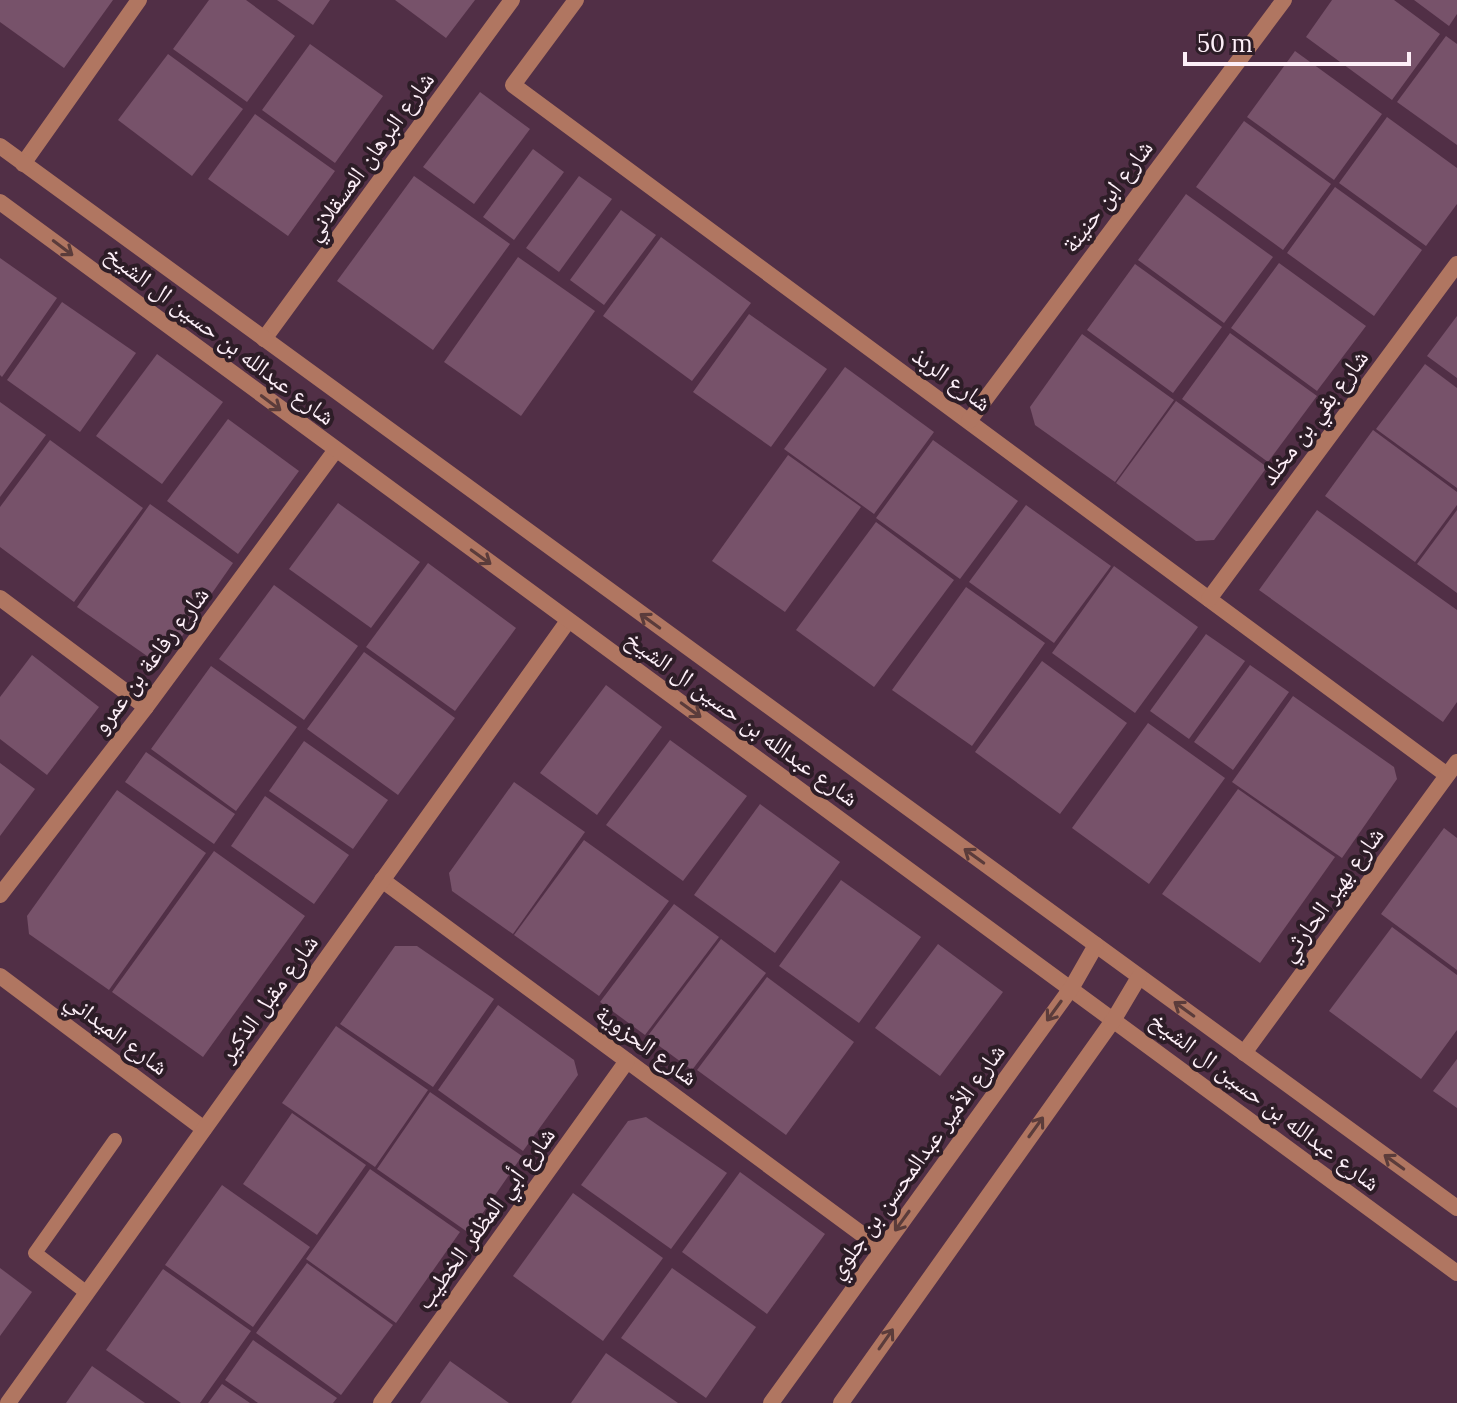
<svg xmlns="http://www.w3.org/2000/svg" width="1457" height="1403" viewBox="0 0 1457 1403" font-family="Lora,'Noto Naskh Arabic',serif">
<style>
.building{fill:#77526a}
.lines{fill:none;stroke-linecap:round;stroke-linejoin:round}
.service{stroke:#b07661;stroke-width:14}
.minor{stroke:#b07661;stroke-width:16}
.tertiary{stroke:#b07661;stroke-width:16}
.oneway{stroke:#5b3c3b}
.labels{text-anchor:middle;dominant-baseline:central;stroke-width:8;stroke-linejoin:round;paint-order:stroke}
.street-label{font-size:24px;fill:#fdeff8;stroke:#2d1d27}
</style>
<rect width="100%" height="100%" fill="#512f46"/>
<g class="building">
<path d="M0,0H113L64,68L0,22Z"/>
<path d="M209,0H246L295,36L247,102L173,49Z"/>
<path d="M277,0H330L313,25Z"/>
<path d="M395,0H475L446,38Z"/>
<path d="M1332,0H1394L1440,34L1392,100L1306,37Z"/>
<path d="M1414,0H1457V14L1449,26Z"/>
<path d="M1446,36L1457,44V145L1397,102Z"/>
<path d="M310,44L383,96L335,163L262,110Z"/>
<path d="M1295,51L1382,114L1334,180L1247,117Z"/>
<path d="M168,54L243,109L192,176L118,120Z"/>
<path d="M480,92L530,129L474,204L423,167Z"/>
<path d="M255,114L335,171L288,236L208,179Z"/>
<path d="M1387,117L1457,168V204L1426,246L1339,183Z"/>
<path d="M1244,121L1331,184L1283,250L1196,187Z"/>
<path d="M533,149L564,172L514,240L483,217Z"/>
<path d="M414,176L510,244L433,350L337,281Z"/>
<path d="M579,176L612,199L559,272L526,248Z"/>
<path d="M1335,187L1422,250L1374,316L1287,253Z"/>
<path d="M1186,194L1273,257L1224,323L1138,260Z"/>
<path d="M621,210L656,235L604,305L570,280Z"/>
<path d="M661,237L751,303L692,381L603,316Z"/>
<path d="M518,257L595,311L521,416L444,362Z"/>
<path d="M0,258L57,298L2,377L0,375Z"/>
<path d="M1279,263L1366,326L1317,391L1231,328Z"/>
<path d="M1135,264L1222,327L1173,393L1087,330Z"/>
<path d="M62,302L136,353L80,432L7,380Z"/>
<path d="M749,314L827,369L771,447L693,392Z"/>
<path d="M1457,316V378L1427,356Z"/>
<path d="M1230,333L1317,396L1268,462L1182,399Z"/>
<path d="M1082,334L1174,400L1115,482L1035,425L1030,407Z"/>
<path d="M157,354L223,402L162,484L96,436Z"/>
<path d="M1425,364L1457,388V488L1376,429Z"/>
<path d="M845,367L934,432L874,514L784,449Z"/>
<path d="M1176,401L1267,467L1214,540L1196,541L1116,483Z"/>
<path d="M0,402L46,435L0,497Z"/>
<path d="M228,419L299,471L238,554L167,501Z"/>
<path d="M1373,430L1457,492V505L1415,562L1325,496Z"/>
<path d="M50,440L143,508L74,602L0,547V507Z"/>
<path d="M933,440L1018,501L960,579L876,518Z"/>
<path d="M788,455L861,507L785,612L712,561Z"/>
<path d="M338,503L420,562L371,628L289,569Z"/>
<path d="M150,504L233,563L169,655L147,656L77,607Z"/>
<path d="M1026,505L1111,566L1054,643L969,582Z"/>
<path d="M1317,510L1457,610V702L1443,722L1259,590Z"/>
<path d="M1457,510V593L1417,564Z"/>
<path d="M876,522L954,580L874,687L796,630Z"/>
<path d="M428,563L516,628L455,711L366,647Z"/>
<path d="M1114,566L1198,627L1135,713L1052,653Z"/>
<path d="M274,585L358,646L304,720L219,659Z"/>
<path d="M966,587L1045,643L972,746L892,690Z"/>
<path d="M1206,634L1245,661L1189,739L1150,711Z"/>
<path d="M364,652L455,718L398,795L307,729Z"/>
<path d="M32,655L99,707L47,775L0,739V697Z"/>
<path d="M1042,661L1127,723L1060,814L975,752Z"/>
<path d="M1250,665L1289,692L1233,770L1194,742Z"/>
<path d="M211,666L297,727L236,811L151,749Z"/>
<path d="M606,685L662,727L597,815L540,773Z"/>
<path d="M1293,696L1394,767L1397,779L1342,858L1232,782Z"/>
<path d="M1148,723L1225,778L1149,884L1072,828Z"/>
<path d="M670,740L747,796L683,881L606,825Z"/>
<path d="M304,741L388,800L353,849L269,791Z"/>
<path d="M146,752L235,814L214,844L125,782Z"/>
<path d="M0,763L35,789L0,836Z"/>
<path d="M514,782L585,832L513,934L452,891L449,873Z"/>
<path d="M1238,789L1335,857L1260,963L1162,894Z"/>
<path d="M117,790L206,853L109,990L29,934L27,916Z"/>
<path d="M265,796L349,855L314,904L231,846Z"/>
<path d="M760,804L840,862L775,953L694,895Z"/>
<path d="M1444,828L1457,838V970L1381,914Z"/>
<path d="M584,840L669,901L599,996L514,935Z"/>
<path d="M214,851L305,916L203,1057L112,992Z"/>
<path d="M841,880L921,937L859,1023L779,966Z"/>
<path d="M674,904L719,937L645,1035L600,1002Z"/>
<path d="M1392,927L1457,975V1030L1421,1079L1329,1011Z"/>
<path d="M721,939L766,973L692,1070L647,1037Z"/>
<path d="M938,944L1003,992L940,1076L875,1028Z"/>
<path d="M395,946H417L494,999L433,1087L340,1024Z"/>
<path d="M767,977L854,1042L786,1135L697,1070Z"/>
<path d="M498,1005L574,1060L578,1075L523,1151L438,1090Z"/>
<path d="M336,1026L428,1090L375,1167L282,1103Z"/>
<path d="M1457,1059V1108L1433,1091Z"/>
<path d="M430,1092L522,1156L469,1233L377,1169Z"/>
<path d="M292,1113L366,1165L317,1235L243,1184Z"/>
<path d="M646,1117L727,1173L671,1249L581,1185L628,1121Z"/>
<path d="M370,1169L460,1232L396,1323L306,1259Z"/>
<path d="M740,1172L825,1234L767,1314L682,1252Z"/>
<path d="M222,1185L310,1247L253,1327L165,1265Z"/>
<path d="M573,1193L663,1258L603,1341L513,1276Z"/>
<path d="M307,1263L393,1325L341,1395L256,1333Z"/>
<path d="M0,1268L32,1292L0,1336Z"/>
<path d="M672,1268L756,1327L706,1398L621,1338Z"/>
<path d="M163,1269L251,1331L200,1403H181L106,1350Z"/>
<path d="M253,1340L337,1398L333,1403H258L225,1380Z"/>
<path d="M606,1353L678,1403H571Z"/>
<path d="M450,1361L509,1403H420Z"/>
<path d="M92,1366L145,1403H66Z"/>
<path d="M222,1384L250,1403H208Z"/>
</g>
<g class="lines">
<path class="service" d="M87,1293L35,1253L115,1140"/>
<g class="minor">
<path d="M576,0L513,85L1447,775"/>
<path d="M23,164L139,0"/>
<path d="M264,339L512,0"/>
<path d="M969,421L1284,0"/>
<path d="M0,598L146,707"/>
<path d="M1209,599L1457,264"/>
<path d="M382,880L882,1249"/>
<path d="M0,895L146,707L335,451"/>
<path d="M0,976L204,1129"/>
<path d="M1244,1053L1457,762"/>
<path d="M8,1403L568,621"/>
<path d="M381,1403L627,1061"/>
</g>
<g class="tertiary">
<path d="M0,146L1457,1208"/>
<path d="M0,202L1457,1273"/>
<path d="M771,1403L1072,987L1096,945"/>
<path d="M841,1403L1114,1019L1139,977"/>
</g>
</g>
<defs><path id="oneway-shaft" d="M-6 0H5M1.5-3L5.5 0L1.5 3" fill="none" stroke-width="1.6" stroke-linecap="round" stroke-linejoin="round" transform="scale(2)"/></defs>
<g class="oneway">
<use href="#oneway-shaft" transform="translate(63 248) rotate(37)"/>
<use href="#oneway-shaft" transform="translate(271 403) rotate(37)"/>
<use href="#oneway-shaft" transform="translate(481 557) rotate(36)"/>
<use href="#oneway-shaft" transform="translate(650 621) rotate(-144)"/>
<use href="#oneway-shaft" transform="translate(691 710) rotate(36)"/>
<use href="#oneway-shaft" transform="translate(974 856) rotate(-144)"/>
<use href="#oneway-shaft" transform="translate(1184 1009) rotate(-144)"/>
<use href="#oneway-shaft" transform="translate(1054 1011) rotate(126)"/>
<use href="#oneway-shaft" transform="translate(1036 1127) rotate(-54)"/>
<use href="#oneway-shaft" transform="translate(1394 1162) rotate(-144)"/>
<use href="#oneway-shaft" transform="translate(902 1221) rotate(126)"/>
<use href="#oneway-shaft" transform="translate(886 1339) rotate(-55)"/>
</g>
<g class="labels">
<g class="street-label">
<text transform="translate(369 156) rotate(-54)">شارع البرهان العسقلاني</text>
<text transform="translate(1107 196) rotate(-53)">شارع ابن حنينة</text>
<text transform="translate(220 335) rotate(37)">شارع عبدالله بن حسين ال الشيخ</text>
<text transform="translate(952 379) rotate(36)">شارع الربذ</text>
<text transform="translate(1314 417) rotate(-53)">شارع بقي بن مخلد</text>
<text transform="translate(150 660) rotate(-53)">شارع رفاعة بن عمرو</text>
<text transform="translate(742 718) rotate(36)">شارع عبدالله بن حسين ال الشيخ</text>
<text transform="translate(1331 894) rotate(-54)">شارع بهير الحارثي</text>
<text transform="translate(268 998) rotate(-54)">شارع مقبل الذكير</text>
<text transform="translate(117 1033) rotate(37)">شارع الميداني</text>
<text transform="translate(647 1045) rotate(36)">شارع الحزوية</text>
<text transform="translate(1265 1101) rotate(37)">شارع عبدالله بن حسين ال الشيخ</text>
<text transform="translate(916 1161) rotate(-54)">شارع الأمير عبدالمحسن بن جلوي</text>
<text transform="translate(485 1218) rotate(-54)">شارع أبي المظفر الخطيب</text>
</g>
</g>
<path d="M1185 52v12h224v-12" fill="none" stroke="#fdeff8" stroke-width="4"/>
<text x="1197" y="52" font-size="24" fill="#fdeff8" stroke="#2d1d27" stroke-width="6" paint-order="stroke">50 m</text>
</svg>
